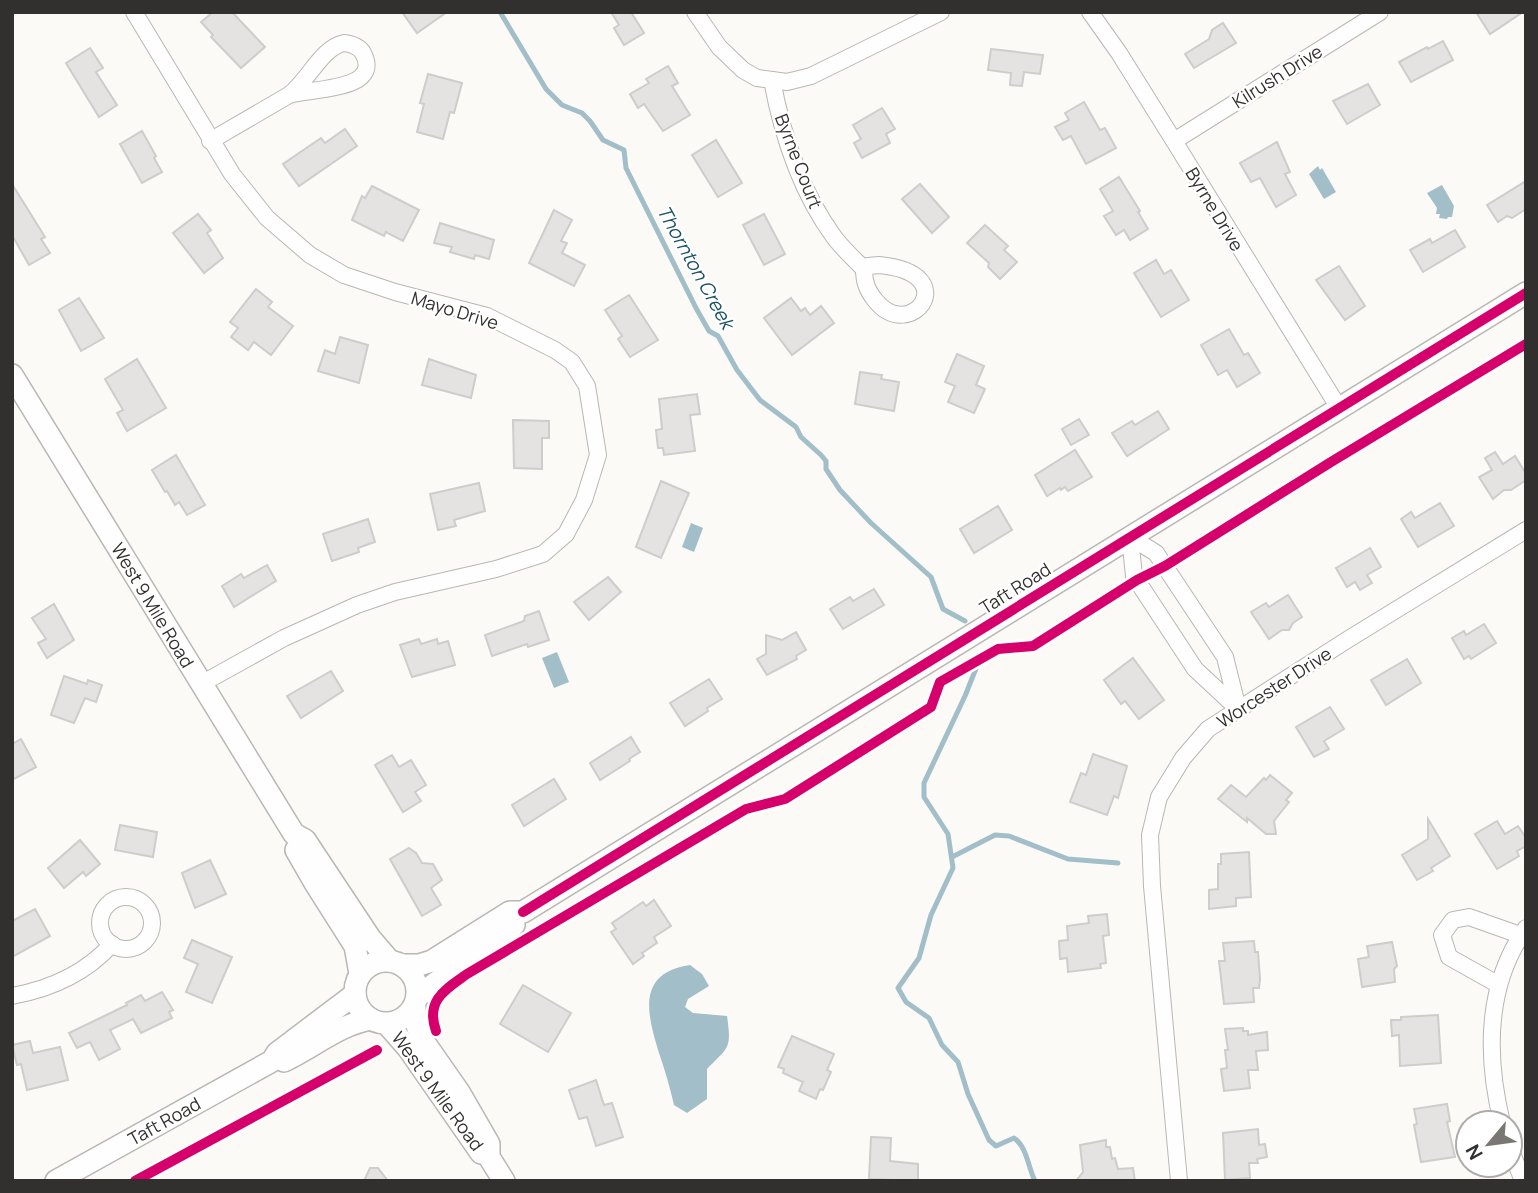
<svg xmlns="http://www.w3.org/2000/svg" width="1538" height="1193" viewBox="0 0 1538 1193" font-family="Manrope,sans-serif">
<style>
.water{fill:#a2bec8}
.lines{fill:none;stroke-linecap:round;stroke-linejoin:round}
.stream{stroke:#a2bec8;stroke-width:5}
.building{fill:#e5e3e2;stroke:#cecccc;stroke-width:2}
.street-casing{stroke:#b8b7b4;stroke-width:18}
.secondary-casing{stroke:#b8b7b4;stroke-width:24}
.street{stroke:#fffefe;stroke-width:16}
.secondary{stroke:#fffefe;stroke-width:21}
.cycleway-casing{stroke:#fff;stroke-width:15}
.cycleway{stroke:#d6006c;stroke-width:10}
.labels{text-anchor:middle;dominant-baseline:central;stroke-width:5;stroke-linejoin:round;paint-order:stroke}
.street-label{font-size:18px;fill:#31302e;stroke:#fff}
.water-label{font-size:19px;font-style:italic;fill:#1a5264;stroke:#fff}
</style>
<rect width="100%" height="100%" fill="#fcfaf6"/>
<g class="water">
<path d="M1318,166L1320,170L1322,168L1336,192L1324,199L1309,174Z"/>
<path d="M1442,185L1454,206L1452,217H1448L1447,219L1439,218L1440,214H1436L1437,208L1427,193Z"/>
<path d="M691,523L703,528L694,552L682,547Z"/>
<path d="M557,652L569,682L554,688L542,658Z"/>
<path d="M690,965L702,974L709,986L688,999L685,1007L693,1013L727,1016C732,1050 728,1047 707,1069V1099L687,1113L674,1105C670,1088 665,1070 659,1053C647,1014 636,973 690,965Z"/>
</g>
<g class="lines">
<g class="stream">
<path d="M500,12L546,89L562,105L582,113L590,121L603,140L624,150L626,168L696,308L709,331L718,336L737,370L760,400L796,427L801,437L821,455L826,461V469L840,490L871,523L931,577L943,609L965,621"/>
<path d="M977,666L965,696L924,783V797L948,834L953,868L931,915L919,958L898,988L906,1002L929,1018L942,1045L958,1062L968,1094L989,1140L996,1146L1014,1138C1027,1147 1028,1167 1035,1181"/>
<path d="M952,857L995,835L1009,836L1068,859L1118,863"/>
</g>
</g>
<g class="building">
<path d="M213,12H232L265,47L241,68L211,37L213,35L201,22Z"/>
<path d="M402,12H447L417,33Z"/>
<path d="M611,12H631L644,33L624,45L614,28L619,25Z"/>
<path d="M1476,12H1523L1490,34Z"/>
<path d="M1223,23L1236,43L1194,68L1185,54L1209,39L1212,30Z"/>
<path d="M1443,41L1453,60L1411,82L1399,62L1427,47L1428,49Z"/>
<path d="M90,48L103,68L96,72L117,105L99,117L66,63Z"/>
<path d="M991,49L1043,55L1040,74L1024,72L1022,86L1010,85L1011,73L988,70Z"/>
<path d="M668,66L678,83L672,86L690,115L663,131L644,104L638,108L630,94L649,83L646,79Z"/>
<path d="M428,74L462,83L454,113L450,112L443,139L417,132L424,104L420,103Z"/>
<path d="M1368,84L1380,105L1347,124L1333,101Z"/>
<path d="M1084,102L1100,130L1105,128L1116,148L1086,164L1071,136L1063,140L1055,127L1069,120L1065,113Z"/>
<path d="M882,108L895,129L886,134L890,143L862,158L854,143L861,139L853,125Z"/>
<path d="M345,129L357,146L299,186L283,164L321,138L325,143Z"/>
<path d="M142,131L156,156L154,158L162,172L142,183L120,144Z"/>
<path d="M716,140L742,183L718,197L692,155Z"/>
<path d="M1277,142L1290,172L1285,174L1296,195L1276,207L1260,178L1251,182L1240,163Z"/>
<path d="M1119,177L1140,211L1138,212L1148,229L1130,240L1124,230L1116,235L1104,216L1113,211L1100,189Z"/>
<path d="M1526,181V209L1512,218L1507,216L1498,222L1487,205Z"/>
<path d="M12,184L45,237L41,239L50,253L29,265L12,235Z"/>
<path d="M920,184L949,217L932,233L902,199Z"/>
<path d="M372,186L419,210L403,241L386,232L384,236L352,220L362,196L365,198Z"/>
<path d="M554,210L572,220L561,241L567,243L562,253L585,265L574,286L529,263Z"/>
<path d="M198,214L211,230L207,233L223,258L204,273L173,233Z"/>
<path d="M764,214L785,254L764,265L743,225Z"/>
<path d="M440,223L494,240L489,259L475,255L474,259L450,252L452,247L434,243Z"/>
<path d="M985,225L1008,246L1004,250L1017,262L1000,279L988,267L989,263L967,243Z"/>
<path d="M1455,230L1465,247L1423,272L1410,250L1430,239L1432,243Z"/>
<path d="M1156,260L1164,274L1171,270L1189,300L1161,317L1134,273Z"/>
<path d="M1339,266L1365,306L1345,320L1316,280Z"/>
<path d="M256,289L272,302L268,307L293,326L271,355L254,342L248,350L231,337L238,328L230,322Z"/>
<path d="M629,295L658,340L630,357L618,339L622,336L605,310Z"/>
<path d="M79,298L104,338L81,351L59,310Z"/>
<path d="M791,298L801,311L805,308L810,315L821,306L834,323L792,355L764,318Z"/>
<path d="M1229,329L1244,355L1248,353L1260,373L1237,387L1227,370L1218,375L1201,345Z"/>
<path d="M340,337L368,345L359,383L318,371L325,350L335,354Z"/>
<path d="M957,354L984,366L976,385L985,389L974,413L948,402L955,386L945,382Z"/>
<path d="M137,359L166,408L127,431L117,413L123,410L105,379Z"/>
<path d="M429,359L476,375L471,398L422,385Z"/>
<path d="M860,372L882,375L881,379L899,382L894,411L855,404Z"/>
<path d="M697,394L700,414L690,415L695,451L664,455L663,448H658L656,430L662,429L659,399Z"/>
<path d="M1158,411L1169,429L1127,456L1112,433L1132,421L1135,425Z"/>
<path d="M1079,419L1089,435L1071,445L1062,429Z"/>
<path d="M513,420L549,421V438H542V469L514,468Z"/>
<path d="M1075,450L1092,477L1068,491L1065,487L1061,490L1060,488L1047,496L1035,475Z"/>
<path d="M1495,452L1503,464L1515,456L1526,474V480L1511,490H1504L1493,499L1479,477L1492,470L1485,458Z"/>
<path d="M176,455L205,505L187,515L179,502L175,505L167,491L165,492L152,470Z"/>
<path d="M661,481L689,493L661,558L636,547Z"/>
<path d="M479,483L485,511L454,520L456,526L438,530L430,494Z"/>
<path d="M1440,503L1454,526L1418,547L1401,519L1411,512L1415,518Z"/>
<path d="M998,506L1012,530L974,553L960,529Z"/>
<path d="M368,519L375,542L358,548L359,552L332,561L323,534Z"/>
<path d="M1370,548L1381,567L1367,575L1372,583L1360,590L1355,582L1347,587L1336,568Z"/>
<path d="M267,565L276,581L234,607L222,586L241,574L244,578Z"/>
<path d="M608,577L621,592L589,620L574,602Z"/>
<path d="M874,589L884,605L843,629L830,609L850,597L853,601Z"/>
<path d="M1288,595L1302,617L1293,623L1289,630H1282L1269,639L1251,612L1266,603L1269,607Z"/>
<path d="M54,604L74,640L47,658L38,643L46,639L32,618Z"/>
<path d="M539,611L549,640L528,647L527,644L492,656L485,635L524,621L525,616Z"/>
<path d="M1484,624L1496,643L1471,659L1469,656L1464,659L1452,638L1464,631L1466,635Z"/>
<path d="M796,632L806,650L796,656L797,659L767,675L757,659L766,654V635L782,640Z"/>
<path d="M419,639L421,644L437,639L438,644L448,641L455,665L412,677L400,645Z"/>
<path d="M1133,658L1164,700L1139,719L1125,701L1121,704L1104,680Z"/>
<path d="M1407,659L1421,683L1386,705L1371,680Z"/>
<path d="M331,671L343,691L301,718L287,696Z"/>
<path d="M64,676L87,684L88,680L102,685L96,702L85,698L74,723L51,715Z"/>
<path d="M709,679L722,699L707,708L708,711L685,726L670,703Z"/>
<path d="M1330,707L1344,729L1324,741L1329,749L1314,757L1296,727Z"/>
<path d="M631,737L640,752L629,759L630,761L600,780L590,763Z"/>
<path d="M21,739L36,767L12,780V744Z"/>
<path d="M1093,754L1127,766L1118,798L1114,796L1107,815L1070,802L1081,773L1086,775Z"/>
<path d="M392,755L399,767L411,760L426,785L415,792L421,801L403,812L375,765Z"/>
<path d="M1270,775L1292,793L1286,800L1289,802L1274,821L1276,834H1266L1247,818V822L1218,799L1231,785L1246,797L1264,778L1266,780Z"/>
<path d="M554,779L566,799L524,826L512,805Z"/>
<path d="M1428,819L1450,856L1431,868L1433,871L1417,880L1402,855L1428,839Z"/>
<path d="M1497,821L1505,834L1518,826L1526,838V846L1517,851L1519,856L1497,869L1475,834Z"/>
<path d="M120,825L157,832L153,857L115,850Z"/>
<path d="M80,840L100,864L86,876L83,872L64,888L48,868Z"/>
<path d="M409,848L416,853L422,863L433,864L442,880L431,888L441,905L422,916L390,859Z"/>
<path d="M1249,852L1251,897L1236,898V906L1209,909V890L1218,889V864H1221V854Z"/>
<path d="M210,860L226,894L195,908L182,873Z"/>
<path d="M654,900L671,926L654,937L657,943L642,953L644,956L633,964L611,932L616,929L612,923L643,902L646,906Z"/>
<path d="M35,909L50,936L12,957V921Z"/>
<path d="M1107,914L1109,935L1103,936L1106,963L1100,964L1101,968L1068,972L1067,958L1060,959L1059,941L1068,940L1067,926L1089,923L1088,916Z"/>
<path d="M192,940L232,957L212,1003L186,992L198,964L184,958Z"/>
<path d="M1254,941L1255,952H1258L1260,979L1259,988H1253L1254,1002L1224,1004L1219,961H1225L1223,943Z"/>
<path d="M1392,942L1397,966L1394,969L1395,982L1362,987L1358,959L1369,957L1367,946Z"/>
<path d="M523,985L571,1013L548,1052L500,1024Z"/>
<path d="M162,992L173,1010L169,1012L172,1018L141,1033L133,1019L110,1030L120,1049L99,1060L90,1042L77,1048L69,1033L127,1005L126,1003L141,995L145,1001Z"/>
<path d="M1438,1015L1441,1063L1400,1066L1399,1035L1392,1036L1391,1020H1401V1017Z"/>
<path d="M1243,1028V1031H1248V1035L1267,1032L1268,1050L1256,1051L1258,1070H1248L1250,1088L1224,1091L1221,1069L1227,1068L1225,1050H1228L1225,1029Z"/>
<path d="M792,1036L834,1054L827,1070L831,1072L823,1090L820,1089L816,1099L799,1091L803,1082L783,1073L784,1069L778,1067Z"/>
<path d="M30,1041L33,1053L60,1047L68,1080L27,1090L21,1064L17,1065L12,1045Z"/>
<path d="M596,1080L604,1105L612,1103L623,1137L596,1146L587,1117L579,1119L569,1090Z"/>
<path d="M1447,1104L1450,1121L1447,1122L1455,1157L1421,1162L1414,1125L1417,1124L1414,1109Z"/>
<path d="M1258,1129L1259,1145L1265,1144L1267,1157L1257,1159L1258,1163H1249L1250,1178L1225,1180L1223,1133Z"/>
<path d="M871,1137L891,1138L890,1161L918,1164V1181L869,1179Z"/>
<path d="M1106,1140V1147H1110L1112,1159L1115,1158L1118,1169L1133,1168L1135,1181H1076L1083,1172L1080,1145Z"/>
<path d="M370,1168H378L388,1181H364Z"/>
</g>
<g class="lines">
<g class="street-casing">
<g id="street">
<path d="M134,12L232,174L267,218L310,255L344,275L395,292L487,316L555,350L572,362L587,386L598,455L584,500L566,534L543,554L496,569L395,592L357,605L284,638L201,684"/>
<path d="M695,12L719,47L743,70L757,78L787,82L811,76L941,12"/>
<path d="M1090,12L1119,53L1174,141L1339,408"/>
<path d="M772,80C782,134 801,192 834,237C843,249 854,259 864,269"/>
<path d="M210,141L289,95C307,88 384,92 363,53C359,46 352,44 344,43C321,48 309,80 289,95"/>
<path d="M1174,141L1380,12"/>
<path d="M879,265C966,273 910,345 875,300C867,290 864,282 864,269L868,266Z"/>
<path d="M1130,537L1134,576L1195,669L1238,709"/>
<path d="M1130,537L1156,553L1225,657L1238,709"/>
<circle cx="126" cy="923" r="26"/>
<path d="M1499,985L1449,957L1442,935L1453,920L1469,917L1520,935"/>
<path d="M12,996C50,989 86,973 112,944"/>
<path d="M1502,1123C1486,1057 1485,986 1526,928"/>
<path d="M1510,1148L1523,1181"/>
<path d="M1179,1181L1152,886L1150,835L1159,797L1183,758L1208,729L1347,640L1526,530"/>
</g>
</g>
<g class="secondary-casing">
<g id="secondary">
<path d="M12,375L286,821L294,834L305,840L370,938L389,960"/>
<path d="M296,850L315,883L355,946L360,974"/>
<circle cx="386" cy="992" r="31"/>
<path d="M402,965H419L432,961L510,912H523L1526,293"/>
<path d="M418,996L514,925"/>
<path d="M415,1008L416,1023L422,1039L459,1092L489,1144V1157L504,1181"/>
<path d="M387,1024L408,1048L481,1153"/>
<path d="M284,1061C314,1047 338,1025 371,1019"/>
<path d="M56,1181L272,1061L277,1053L355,994"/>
</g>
</g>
<use href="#street" class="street"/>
<use href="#secondary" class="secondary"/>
<g class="cycleway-casing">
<g id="cycleway">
<path d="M523,912L1526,293"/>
<path d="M436,1031C425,1000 446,989 467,974L746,809L785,799L931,707L940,682L998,649L1033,646L1137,580L1165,566L1331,462L1526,344"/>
<path d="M135,1181L377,1050"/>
</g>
</g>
<use href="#cycleway" class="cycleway"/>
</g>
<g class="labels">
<g class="street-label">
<text transform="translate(1277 76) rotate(-32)">Kilrush Drive</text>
<text transform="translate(799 161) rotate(69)">Byrne Court</text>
<text transform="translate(1215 209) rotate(59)">Byrne Drive</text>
<text transform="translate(455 310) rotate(17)">Mayo Drive</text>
<text transform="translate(1015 588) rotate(-32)">Taft Road</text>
<text transform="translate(153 605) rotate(59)">West 9 Mile Road</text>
<text transform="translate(1274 687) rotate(-33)">Worcester Drive</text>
<text transform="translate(438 1091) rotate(54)">West 9 Mile Road</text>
<text transform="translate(164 1121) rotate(-29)">Taft Road</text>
</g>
<g class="water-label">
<text transform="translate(696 267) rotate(61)">Thornton Creek</text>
</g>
</g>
<rect width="1538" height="1193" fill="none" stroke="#31302e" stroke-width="28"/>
<g transform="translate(1489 1144) rotate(241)"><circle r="33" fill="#ffffff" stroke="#adacab" stroke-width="2"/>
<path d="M0-5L12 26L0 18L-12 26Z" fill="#787774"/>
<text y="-10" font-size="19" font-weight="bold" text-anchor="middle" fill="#31302e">N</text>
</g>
</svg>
